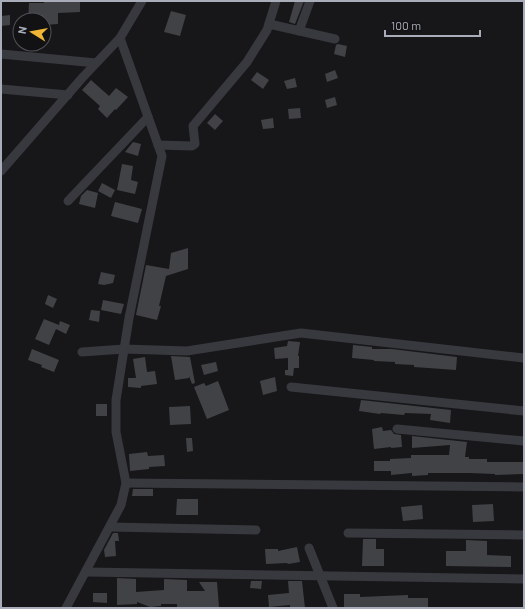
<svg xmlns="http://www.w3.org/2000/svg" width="525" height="609" viewBox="0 0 525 609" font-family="Barlow,sans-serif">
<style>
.building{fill:#414246}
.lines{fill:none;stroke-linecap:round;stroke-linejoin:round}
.minor{stroke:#38393e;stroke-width:9}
</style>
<rect width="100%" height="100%" fill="#171719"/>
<g class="building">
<path d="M44,1H80V12L58,13V24L44,25V20H28L29,3H44Z"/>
<path d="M295,1H304L295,24L289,22Z"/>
<path d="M171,11L186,15L180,36L164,32Z"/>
<path d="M10,15V25L1,26V16Z"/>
<path d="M338,44L347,46L345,57L334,54L336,45Z"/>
<path d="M335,70L338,78L327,82L325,74Z"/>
<path d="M257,72L269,80L263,89L251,80Z"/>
<path d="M295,78L297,87L287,89L284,81Z"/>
<path d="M91,80L109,96L116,88L128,97L116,110L115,109L107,118L98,109L100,106L82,90Z"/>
<path d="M335,97L337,105L327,108L325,100Z"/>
<path d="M300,108L301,118L289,119L288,109Z"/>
<path d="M215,114L223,121L215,130L207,123Z"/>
<path d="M273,118L274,128L263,129L261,120Z"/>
<path d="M133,142L141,144L138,156L125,152Z"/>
<path d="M122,164L133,166L131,180L138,182L135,194L117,190Z"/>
<path d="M102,183L115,190L111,198L98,191Z"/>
<path d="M87,190L98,193L95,208L79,204L81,196Z"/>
<path d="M115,202L142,209L138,223L111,216Z"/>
<path d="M188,248V269L166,276L159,306H161L157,320L136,315L146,265L169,269L171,253Z"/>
<path d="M101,272L115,275L113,283L104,285L98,284Z"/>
<path d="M48,295L57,299L53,308L45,304Z"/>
<path d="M103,300L124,304L121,314L101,310Z"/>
<path d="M91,310L100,311L99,322L89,320Z"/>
<path d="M44,319L59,325L60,321L70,325L66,334L56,329L49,345L35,339Z"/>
<path d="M288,341L300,342L298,356H299V368H294L293,376L285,375V370H288V358L275,359L274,348L287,346Z"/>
<path d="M353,345L372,347V349H392L457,357L456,370L414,367V365L395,364V362L374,361V360L352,358Z"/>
<path d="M32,349L59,360L54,372L41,367L42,365L28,360Z"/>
<path d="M171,356L190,357L195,383L192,384L189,376V378L175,380Z"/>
<path d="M145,357L147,372L155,371L157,384L141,386V388L128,387V378H136L133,359Z"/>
<path d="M216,362L218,371L204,375L201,365Z"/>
<path d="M275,377L277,391L263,395L260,381Z"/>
<path d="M218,381L229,410L207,419L194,387L204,383L206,386Z"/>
<path d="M361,400L451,410L450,423L430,420L431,414L405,413L404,415L381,413L380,414L359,411Z"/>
<rect x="96" y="404" width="11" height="12"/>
<path d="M190,406L191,424L170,425L169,407Z"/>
<path d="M382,427L383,431L391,430L394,434L401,435L402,447L391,448V447L374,449L372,429Z"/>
<path d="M412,436L467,442L465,457H469V459H487V462H524V474L495,475V474L469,473H428V475L412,476V473L391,475V471H374V461H390V459L411,458V455H449L450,445L412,448Z"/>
<path d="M186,438H192L193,451L187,452Z"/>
<path d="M147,452L148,456L164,455L165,466L149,467V469L130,471L129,454Z"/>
<path d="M133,489H153V496H132Z"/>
<path d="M177,499H198V515H176Z"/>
<path d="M493,504L494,521L473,522L472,505Z"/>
<path d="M422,505L423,519L403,521L401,507Z"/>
<path d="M113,533H118L119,541H115L116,556L105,557L104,550Z"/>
<path d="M363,539H376V549H384V566H362Z"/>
<path d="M466,540L487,541V555L511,556V567L446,566V551H466Z"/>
<path d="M297,547L300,562L288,564L287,563L266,564L265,549H278V551Z"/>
<path d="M117,578L136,579V592L164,590V579L187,580V591H205L199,582H217L219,607L177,608V604H161V606L150,607L137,602V604L117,605Z"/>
<path d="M251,581H262L261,589L250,588Z"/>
<path d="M288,581H302L305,608H290V605L269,607L268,595L289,593Z"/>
<path d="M93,593H107V603L93,602Z"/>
<path d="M344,594H360V597L408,595V598H428V608H344Z"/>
</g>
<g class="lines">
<g class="minor">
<path d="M269,24L335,39"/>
<path d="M299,31L310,1"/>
<path d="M1,54L96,63"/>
<path d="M1,89L68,95"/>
<path d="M158,145L192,146L195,144L193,126L247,62L267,30L276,1"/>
<path d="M1,171L83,77L120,38L142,1"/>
<path d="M68,201L148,117"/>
<path d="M82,352L124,349L187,351L301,333L524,358"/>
<path d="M291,387L524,411"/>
<path d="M397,429L524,441"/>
<path d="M126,483L524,487"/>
<path d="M110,527L256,530"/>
<path d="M348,533L524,535"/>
<path d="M309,548L333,608"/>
<path d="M87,572L524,579"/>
<path d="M66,608L121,505L126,483L116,432V400L129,318L162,156L120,38"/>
</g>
</g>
<rect width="525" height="609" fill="none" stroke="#a9adb9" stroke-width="4"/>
<g transform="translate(32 32) rotate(281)"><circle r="19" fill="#121214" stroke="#4e5056"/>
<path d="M0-3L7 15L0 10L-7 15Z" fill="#f1b536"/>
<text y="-6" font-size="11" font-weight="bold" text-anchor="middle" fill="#a9adb9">N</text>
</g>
<path d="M385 30v6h95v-6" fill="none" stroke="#a9adb9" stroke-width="2"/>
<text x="391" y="30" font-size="12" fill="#a9adb9" stroke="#121214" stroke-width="3" paint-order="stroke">100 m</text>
</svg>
